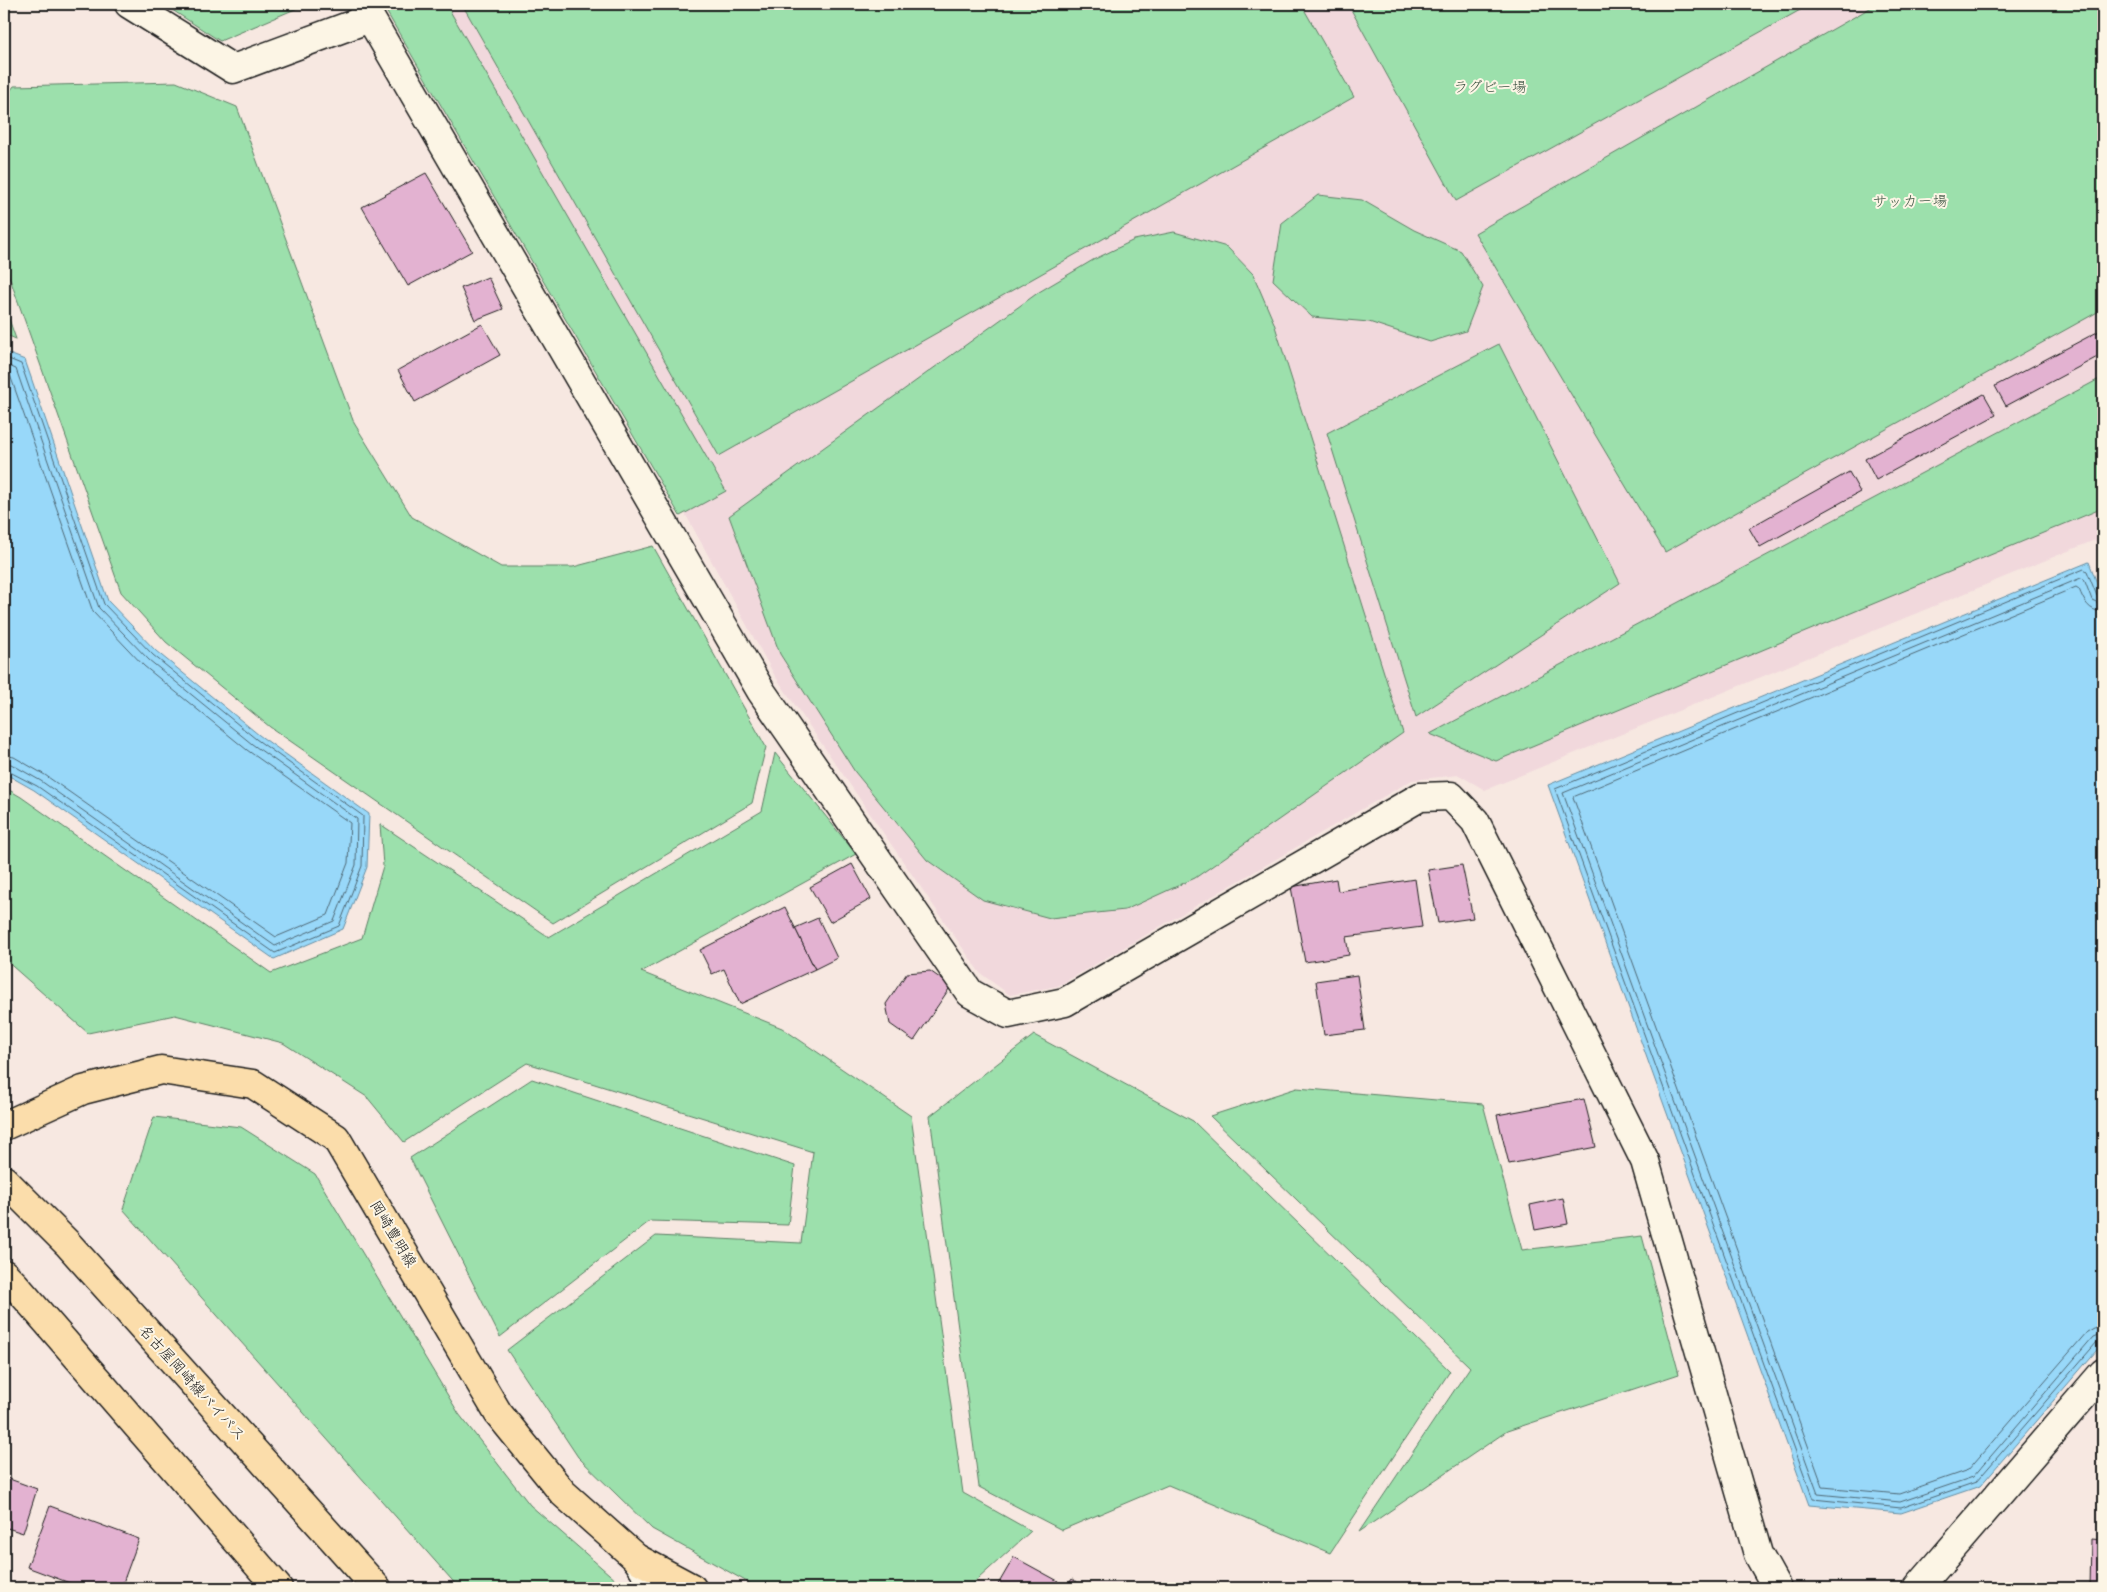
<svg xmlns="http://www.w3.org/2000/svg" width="2107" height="1592" viewBox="0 0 2107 1592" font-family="'Architects Daughter','Klee One',sans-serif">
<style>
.built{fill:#f1d8dc}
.green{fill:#9ce0ac;stroke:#5c7e64}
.water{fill:#98d8f9;stroke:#668da1}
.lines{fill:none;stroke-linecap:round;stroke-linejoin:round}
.shore{stroke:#4e6774;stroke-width:1}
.building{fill:#e3b2d1;stroke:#1c1c1c}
.minor-casing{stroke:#1c1c1c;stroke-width:31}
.major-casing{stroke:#1c1c1c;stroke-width:31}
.minor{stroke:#fcf5e5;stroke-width:28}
.major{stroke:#fbddab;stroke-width:28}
.labels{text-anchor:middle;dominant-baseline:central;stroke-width:4;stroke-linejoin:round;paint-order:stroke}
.park-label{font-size:15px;fill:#425747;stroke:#fcf5e5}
.street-label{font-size:15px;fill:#1c1c1c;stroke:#fcf5e5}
</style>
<rect width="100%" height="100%" fill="#f7e8e1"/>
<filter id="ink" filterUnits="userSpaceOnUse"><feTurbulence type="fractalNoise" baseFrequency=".02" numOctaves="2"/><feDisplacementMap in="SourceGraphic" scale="10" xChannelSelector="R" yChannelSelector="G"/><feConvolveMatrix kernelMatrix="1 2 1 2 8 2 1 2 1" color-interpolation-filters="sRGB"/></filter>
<g filter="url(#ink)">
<path class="built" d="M403,4H2103V561L2095,540L1485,790L1459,775L1412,780L1058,986L1010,995L980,973L775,676Z"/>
<g class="green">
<path d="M163,4H307L220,41Z"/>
<path d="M382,4H446L726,491L680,516Z"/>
<path d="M462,4H1301L1354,97L719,456Z"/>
<path d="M1348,4H1811L1456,201Z"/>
<path d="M1877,4H2103V309L1665,552L1475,233Z"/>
<path d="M176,82L237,107L354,423L412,517L501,567H573L653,546L766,747L752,803L553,923L270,727L166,642L121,592L4,262V99L14,86Z"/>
<path d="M1318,195L1362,200L1414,230L1461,251L1483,287L1466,331L1430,342L1369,322L1312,317L1273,280L1282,223Z"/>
<path d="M1174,232L1227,247L1253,274L1274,323L1403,733L1195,878L1125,910L1050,918L983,900L927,860L855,772L780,654L729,516L1039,292L1093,260L1134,240Z"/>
<path d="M4,305L16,339L4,334Z"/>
<path d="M1499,344L1620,583L1416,717L1327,433Z"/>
<path d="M2103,377V508L1496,761L1430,734Z"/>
<path d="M775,753L856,854L641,972L782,1028L911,1116L963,1493L1031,1531L968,1588H758L652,1529L578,1457L507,1350L656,1236L801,1243L813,1152L527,1063L404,1142L367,1097L283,1043L175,1015L88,1033L4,959V787L21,797L271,973L362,938L383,866L380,824L549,937L762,811Z"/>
<path d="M1034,1035L1193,1121L1450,1371L1330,1553L1168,1485L1062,1530L979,1487L930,1116Z"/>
<path d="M532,1079L795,1166L788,1225L650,1221L500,1337L410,1158Z"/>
<path d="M1297,1088L1483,1104L1522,1250L1642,1236L1679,1374L1507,1431L1359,1532L1470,1367L1210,1116Z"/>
<path d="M154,1117L241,1127L315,1174L459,1414L530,1505L625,1588H459L123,1209Z"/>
</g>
<g class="water">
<path d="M4,352L25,360L108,601L156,651L259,735L369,814L367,867L343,929L274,959L34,790L4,773Z"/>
<path d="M2089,562L2103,599V1343L1980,1486L1901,1513L1809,1505L1548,785Z"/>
</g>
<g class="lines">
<g class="shore">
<path d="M4,357L21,364L104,604L153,655L256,739L363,816L362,866L339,926L275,953L37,786L4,769"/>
<path d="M4,364L16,369L99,608L149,660L252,744L357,819L356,865L334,921L275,946L41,781L11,764L4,763"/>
<path d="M4,372L10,375L93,612L144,666L247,750L350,823L348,863L328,915L276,937L45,775L14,757L4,755"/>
<path d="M2103,598L2097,596L2087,571L2084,569L1555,789L1813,1499L1901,1508L1976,1482L2097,1342L2103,1340"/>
<path d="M2103,605L2092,600L2084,579L2081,578L1563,793L1818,1494L1900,1502L1973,1477L2093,1337L2103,1333"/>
<path d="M2103,612C2088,611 2084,601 2079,589L2076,587L1573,797L1823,1487L1899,1494L1968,1470L2087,1332L2094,1328L2103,1326"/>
</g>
</g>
<g class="building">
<path d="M426,173L472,251L408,286L362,207Z"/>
<path d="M488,277L503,309L475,320L461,288Z"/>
<path d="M482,324L500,355L415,402L398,370Z"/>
<path d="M2103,329V354L2006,406L1995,386Z"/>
<path d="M1984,394L1996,415L1876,480L1865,459Z"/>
<path d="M1849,472L1860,492L1760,547L1749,528Z"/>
<path d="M852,864L871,899L830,922L810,887Z"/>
<path d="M1462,865L1473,918L1438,923L1428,870Z"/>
<path d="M1336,879L1338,891L1415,879L1422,927L1346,937L1349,955L1305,962L1291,887Z"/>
<path d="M785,907L815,969L740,1004L724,969L712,974L700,950Z"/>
<path d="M818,918L837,958L815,969L795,928Z"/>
<path d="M930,971L951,986L914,1041L890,1024L886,1004L907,973Z"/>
<path d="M1357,975L1365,1030L1324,1035L1316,981Z"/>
<path d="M1584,1099L1596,1147L1509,1164L1497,1115Z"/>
<path d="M1563,1198L1568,1224L1535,1230L1530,1205Z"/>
<path d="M4,1477L37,1489L23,1533L4,1527Z"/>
<path d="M50,1506L139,1539L121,1588H83L27,1567Z"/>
<path d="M2091,1539L2103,1540V1588H2090Z"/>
<path d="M1014,1557L1058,1581L1054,1588H996Z"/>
<path d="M1072,1579L1086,1588H1066Z"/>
</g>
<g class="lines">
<g class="minor-casing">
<g id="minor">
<path d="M129,4L233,69L370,18"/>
<path d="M362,4L761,691L970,993L1008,1014L1065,1002L1420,797L1451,796L1475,821L1645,1161L1758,1554L1777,1588"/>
<path d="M636,1558L657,1588"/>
<path d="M1918,1588L2103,1373"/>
</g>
</g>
<g class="major-casing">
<g id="major">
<path d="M4,1126L83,1090L161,1070L253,1084L336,1138L498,1413L563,1493L636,1558L692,1588"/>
<path d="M4,1180L67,1243L377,1588"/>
<path d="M4,1274L15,1285L278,1588"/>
</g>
</g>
<use href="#minor" class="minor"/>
<use href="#major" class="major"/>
</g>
</g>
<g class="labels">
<g class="park-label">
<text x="1490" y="87">ラグビー場</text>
<text x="1910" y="201">サッカー場</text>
</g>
<g class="street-label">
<text transform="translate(393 1234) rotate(59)">岡崎豊明線</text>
<text transform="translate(192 1383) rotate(48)">名古屋岡崎線バイパス</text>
</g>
</g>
<rect width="2107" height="1592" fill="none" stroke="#fcf5e5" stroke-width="20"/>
<rect x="10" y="10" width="2087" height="1572" fill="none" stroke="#1c1c1c" stroke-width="2" filter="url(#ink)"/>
</svg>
